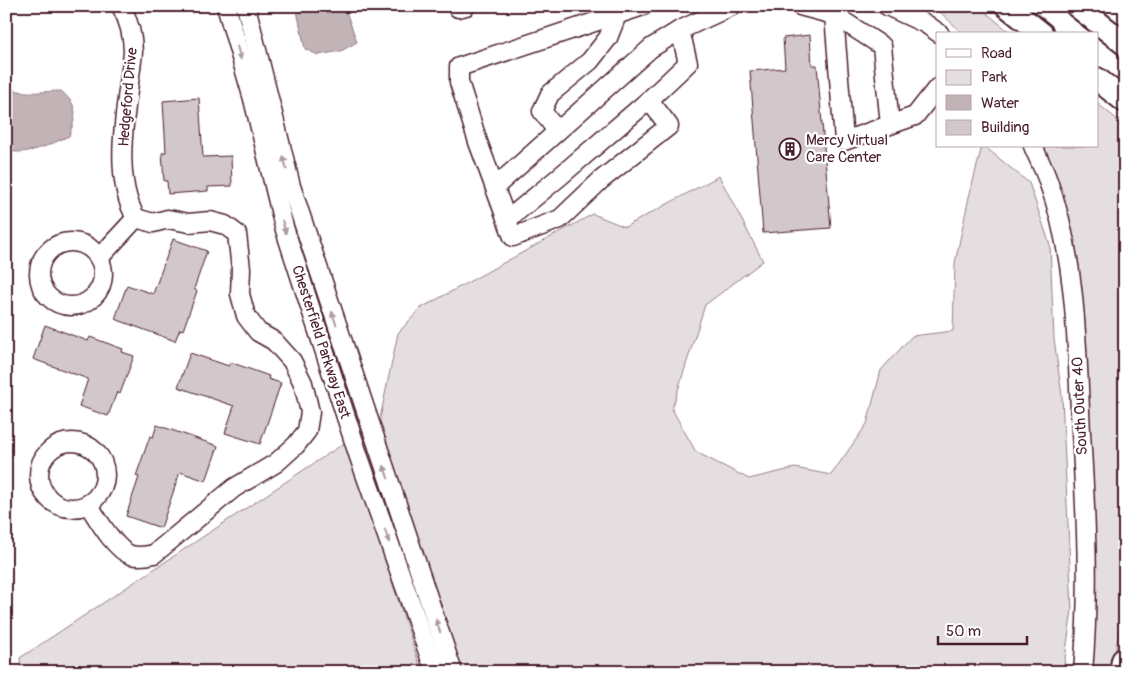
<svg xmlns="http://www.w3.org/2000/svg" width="1131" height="678" viewBox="0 0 1131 678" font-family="Pangolin,sans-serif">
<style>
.green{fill:#e5dee0;stroke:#987e86}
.water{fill:#c1b3b6;stroke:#91787e}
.building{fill:#d2c7cb;stroke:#4a1f2b}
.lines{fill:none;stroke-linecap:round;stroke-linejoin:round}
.minor-casing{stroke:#4a1f2b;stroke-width:21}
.major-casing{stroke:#4a1f2b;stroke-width:26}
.highway-casing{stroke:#4a1f2b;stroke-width:30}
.minor{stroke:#fff;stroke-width:18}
.major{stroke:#fff;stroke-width:22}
.highway{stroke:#fff;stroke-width:26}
.oneway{fill:#ae9aa0}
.labels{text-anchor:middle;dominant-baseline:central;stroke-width:4.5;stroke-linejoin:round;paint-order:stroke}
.street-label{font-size:15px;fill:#4a1f2b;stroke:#fff}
.poi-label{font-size:15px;fill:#4a1f2b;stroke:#fff;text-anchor:start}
</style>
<rect width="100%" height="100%" fill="#fff"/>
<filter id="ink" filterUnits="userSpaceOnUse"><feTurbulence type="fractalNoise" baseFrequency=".02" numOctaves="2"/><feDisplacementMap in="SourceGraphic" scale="10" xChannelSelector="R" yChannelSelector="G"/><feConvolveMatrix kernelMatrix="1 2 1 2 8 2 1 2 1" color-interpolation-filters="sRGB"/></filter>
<g filter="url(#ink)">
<g class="green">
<path d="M934,6H978L1012,34H963Z"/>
<path d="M1097,103L1125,126L1123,407L1125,432V598L1115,654L1109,672H1090L1096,604L1095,552L1090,448L1042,146H1097Z"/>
<path d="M982,146H984L1029,183L1050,245L1054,339L1062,396L1072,610L1063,672H462L379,423L398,333L421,308L593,214L625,227L719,176L763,261L705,305L672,409L696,452L749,479L795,468L831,475L867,424L881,370L912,336L953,331L955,263L969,197Z"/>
<path d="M346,442L422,672H21L20,658Z"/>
</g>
<g class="water">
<path d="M296,6H344L357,42L341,51L318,55L305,49Z"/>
<path d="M6,86C21,96 45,91 61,91C80,107 76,115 69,136C51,144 26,157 6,150Z"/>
</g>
<g class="building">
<path d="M810,35L812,65H817L831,228L763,233L750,71L785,68L783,38Z"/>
<path d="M199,98L203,157L231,156L232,186L208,187V191L168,194L167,181H164L162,153L166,152L163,101Z"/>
<path d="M173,239L207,251L194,289L197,291L183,330L180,329L175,341L115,319L127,285L153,294Z"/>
<path d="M45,325L88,341L90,337L123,349L122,352L134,356L120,394L117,392L108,416L79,406L88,379L33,359Z"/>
<path d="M190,353L229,366L230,362L269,376L268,379L281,383L260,444L225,433L234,406L178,387Z"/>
<path d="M157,425L218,446L206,481L180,472L161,528L126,516L139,477L136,476L150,436L153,437Z"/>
</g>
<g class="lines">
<g class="minor-casing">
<g id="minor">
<path d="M121,6C129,21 133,35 133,52C128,102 110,173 136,218"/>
<path d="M226,6L253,99L284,227L359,457L435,672"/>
<path d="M246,6L291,186L453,672"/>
<path d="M456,6L458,8L466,6"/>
<path d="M643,6L459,67V82L478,142L513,237L560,219L601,180L669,126L649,100L688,63L680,30L732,6"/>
<path d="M800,6L834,15L844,141L915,116L937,88"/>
<path d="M887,6L926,24L940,34"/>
<path d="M834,15L882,46L890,125"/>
<path d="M557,131L542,111L550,94L590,61L608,38L617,15"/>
<path d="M1033,146C1038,158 1044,169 1048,181C1077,258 1077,351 1081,433C1086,513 1090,592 1083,672"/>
<path d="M495,187L651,48L680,30"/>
<path d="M507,220L558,178L649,100"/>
<circle cx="71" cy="274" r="32"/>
<path d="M99,258L136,218"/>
<circle cx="72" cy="475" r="33"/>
<path d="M88,504C97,518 115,550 131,555C139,557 146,556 154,554L234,488L276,463L296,445L307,431L310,412L303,383L292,361L274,341L258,332L246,316L240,294L241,269L237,234L225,225L210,221L189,223L168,219L153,223L136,218"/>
</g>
</g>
<g class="major-casing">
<g id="major">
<path d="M1007,6L1042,34"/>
<path d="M1077,6L1125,44"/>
<path d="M1097,79L1125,101"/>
</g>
</g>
<g class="highway-casing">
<path id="highway" d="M1123,672L1125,661"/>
</g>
<use href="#minor" class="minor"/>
<use href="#major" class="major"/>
<use href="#highway" class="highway"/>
</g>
<defs><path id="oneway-solid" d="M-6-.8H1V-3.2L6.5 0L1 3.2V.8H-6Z" transform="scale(1.25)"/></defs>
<g class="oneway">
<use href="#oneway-solid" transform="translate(239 53) rotate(74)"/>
<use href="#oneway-solid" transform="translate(285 163) rotate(-104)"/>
<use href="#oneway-solid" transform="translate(284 227) rotate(74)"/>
<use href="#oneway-solid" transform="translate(334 318) rotate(-109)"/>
<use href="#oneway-solid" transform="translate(386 472) rotate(-109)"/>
<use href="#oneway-solid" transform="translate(387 536) rotate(71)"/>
<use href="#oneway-solid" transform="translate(438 626) rotate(-109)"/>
</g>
</g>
<defs>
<g id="building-ring" transform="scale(1.125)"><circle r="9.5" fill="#fff" stroke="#4a1f2b" stroke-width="1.5"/><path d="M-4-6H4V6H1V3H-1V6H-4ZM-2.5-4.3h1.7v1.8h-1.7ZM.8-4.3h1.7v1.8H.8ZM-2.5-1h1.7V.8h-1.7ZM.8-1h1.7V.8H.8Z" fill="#4a1f2b"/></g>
</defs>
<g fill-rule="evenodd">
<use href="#building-ring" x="790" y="149"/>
</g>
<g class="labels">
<g class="street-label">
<text transform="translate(128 97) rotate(-85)">Hedgeford Drive</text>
<text transform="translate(321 342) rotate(72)">Chesterfield Parkway East</text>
<text transform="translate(1080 406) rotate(-93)">South Outer 40</text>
</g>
<g class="poi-label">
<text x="806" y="140">Mercy Virtual<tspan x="806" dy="17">Care Center</tspan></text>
</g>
</g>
<rect width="1131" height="678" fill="none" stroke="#fff" stroke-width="25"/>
<rect x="12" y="12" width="1106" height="653" fill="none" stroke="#4a1f2b" stroke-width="2" filter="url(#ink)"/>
<rect x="936" y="32" width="162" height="115" fill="#ffffff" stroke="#b7a5aa"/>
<rect x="946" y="49" width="25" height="8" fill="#ffffff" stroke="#b7a5aa"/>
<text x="981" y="58" font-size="15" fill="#4a1f2b">Road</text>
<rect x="946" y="70" width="25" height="15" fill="#e5dee0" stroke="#b7a5aa"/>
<text x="981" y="82" font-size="15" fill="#4a1f2b">Park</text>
<rect x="946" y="95" width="25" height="15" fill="#c1b3b6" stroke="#b7a5aa"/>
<text x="981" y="108" font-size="15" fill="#4a1f2b">Water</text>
<rect x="946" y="120" width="25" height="15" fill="#d2c7cb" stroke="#b7a5aa"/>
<text x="981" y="132" font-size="15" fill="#4a1f2b">Building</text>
<path d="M938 636v8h89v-8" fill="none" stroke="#4a1f2b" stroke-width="2.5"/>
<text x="946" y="636" font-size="15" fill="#4a1f2b" stroke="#ffffff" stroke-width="4" paint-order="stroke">50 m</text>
</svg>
